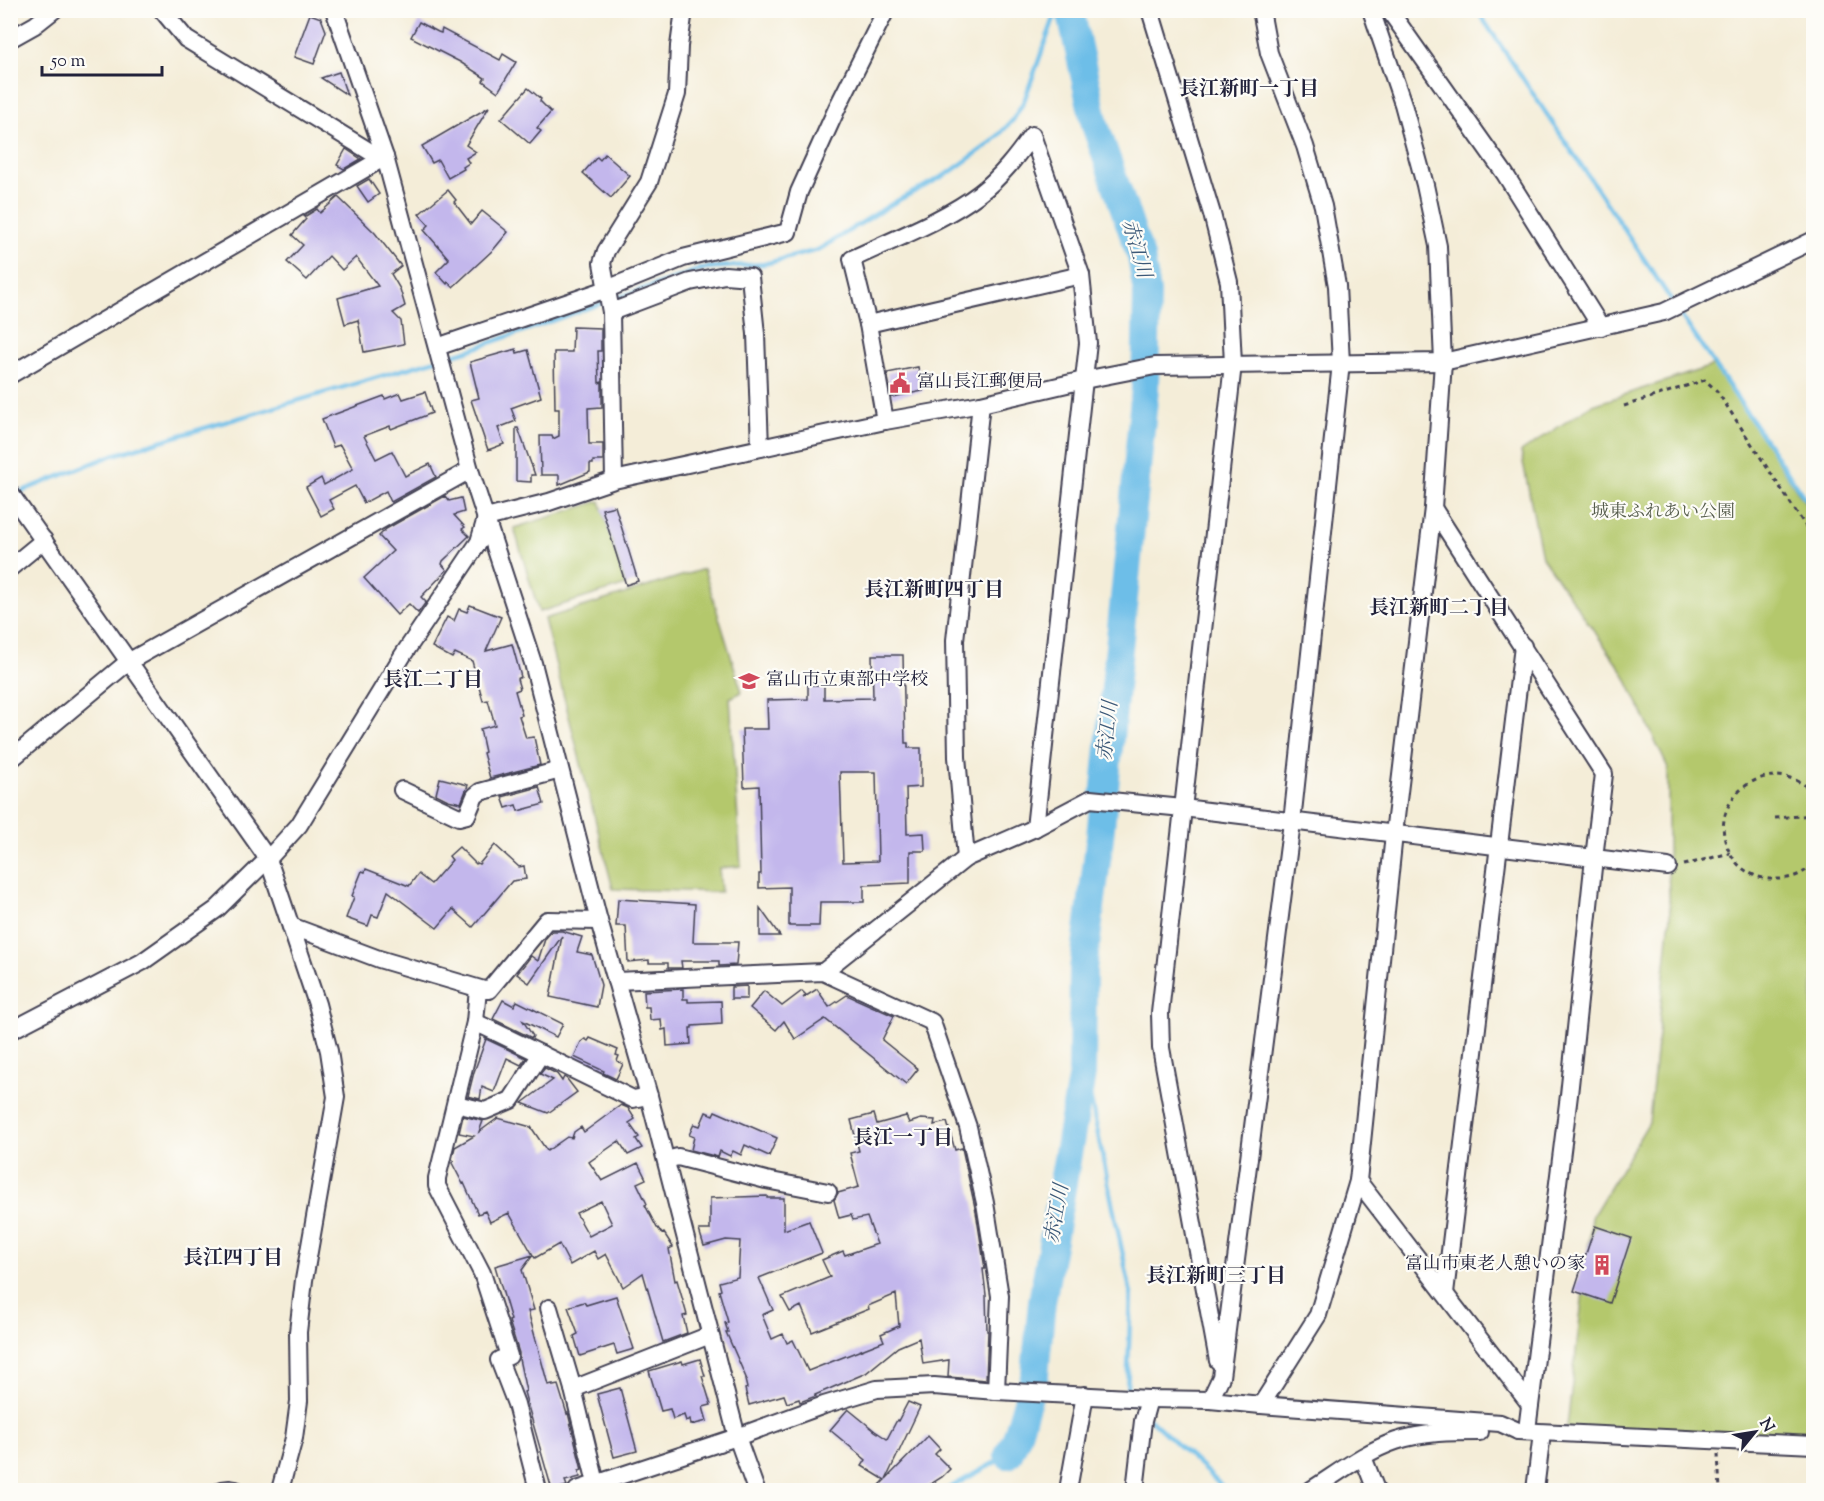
<svg xmlns="http://www.w3.org/2000/svg" width="1824" height="1501" viewBox="0 0 1824 1501" font-family="'Sorts Mill Goudy','Noto Serif JP',serif">
<style>
.green{fill:#b4c86c;stroke:#6b7554;stroke-width:1.5}
.lines{fill:none;stroke-linecap:round;stroke-linejoin:round}
.stream{stroke:#6dbee8;stroke-width:4.5}
.river{stroke:#6dbee8;stroke-width:28}
.building{fill:#c3b7ec;fill-rule:evenodd}
.minor-casing{stroke:#424053;stroke-width:20}
.path{stroke:#424053;stroke-width:3;stroke-dasharray:4.5 4.5;stroke-linecap:butt}
.minor{stroke:#fff;stroke-width:16}
.labels{text-anchor:middle;dominant-baseline:central;stroke-width:4.5;stroke-linejoin:round;paint-order:stroke}
.poi-label{font-size:18px;fill:#22223b;stroke:#fdfcf7;text-anchor:start}
.park-label{font-size:18px;fill:#555c4c;stroke:#fdfcf7}
.neighbourhood-label{font-size:20px;font-weight:bold;fill:#22223b;stroke:#fdfcf7}
.water-label{font-size:20px;font-style:italic;fill:#3c5978;stroke:#fdfcf7}
</style>
<rect width="100%" height="100%" fill="#fdfcf7"/>
<filter id="ink" filterUnits="userSpaceOnUse"><feTurbulence type="fractalNoise" baseFrequency=".0167" numOctaves="2"/><feDisplacementMap in="SourceGraphic" scale="12" xChannelSelector="R" yChannelSelector="G"/><feConvolveMatrix kernelMatrix="1 2 1 2 8 2 1 2 1" color-interpolation-filters="sRGB"/></filter>
<filter id="wash" filterUnits="userSpaceOnUse"><feTurbulence type="fractalNoise" baseFrequency=".008" numOctaves="4" result="noise"/><feDisplacementMap in="SourceGraphic" scale="24" xChannelSelector="R" yChannelSelector="G"/><feGaussianBlur stdDeviation="1.35" result="paint"/><feColorMatrix in="noise" values="0 0 0 0 0 0 0 0 0 0 0 0 0 0 0 0 0 1.4 0 .05"/><feComposite in="paint" operator="in"/></filter>
<g filter="url(#wash)">
<rect width="100%" height="100%" fill="#f4edd8"/>
<g class="green">
<path d="M1715,365L1813,515V1445L1566,1435L1592,1217L1649,1122L1670,916L1668,867V768L1623,672L1542,557L1521,452L1590,406Z"/>
<path d="M600,501L626,585L539,612L514,528Z"/>
<path d="M704,569L742,692L730,698L741,866L719,868L721,892L613,889L544,619Z"/>
</g>
<g class="lines">
<g class="stream">
<path d="M1477,10C1542,108 1609,205 1673,303"/>
<path d="M613,299L705,268L764,264L818,250L895,202L949,173L992,142L1013,120L1024,101L1057,10"/>
<path d="M1678,311L1814,512"/>
<path d="M15,496L27,489L113,455L470,350L605,302"/>
<path d="M1082,1074L1089,1091L1131,1294L1127,1395"/>
<path d="M1149,1418L1226,1490"/>
<path d="M946,1490L1008,1455"/>
</g>
<path class="river" d="M1008,1455L1017,1436L1035,1374L1042,1302L1082,1074L1083,969L1100,837L1145,389L1147,293L1141,257L1095,125L1070,10"/>
</g>
<g id="blocks">
<g class="building">
<path d="M310,14L321,18L326,31L314,64L294,57Z"/>
<path d="M419,22L438,32L441,33L442,29L500,60L503,54L516,62L498,92L483,81L485,78L460,62L411,37Z"/>
<path d="M339,72L347,95L321,78Z"/>
<path d="M528,88L541,99L540,101L551,112L537,128L541,131L530,144L501,119Z"/>
<path d="M489,107L466,145L476,152L466,158L469,163L463,167L464,169L448,178L438,160L432,163L422,146Z"/>
<path d="M346,149L361,159L344,169L337,165Z"/>
<path d="M605,154L630,176L611,198L583,173L597,157L600,160Z"/>
<path d="M369,179L379,194L368,202L357,186Z"/>
<path d="M448,190L456,200L454,202L471,224L482,211L508,232L494,249L453,287L448,282L447,284L436,272L449,259L424,230L429,225L419,214Z"/>
<path d="M338,197L375,233L401,266L391,274L400,289L405,306L393,313L401,321L404,344L364,352L358,320L345,324L338,298L378,286L356,257L342,270L329,256L307,280L287,262L303,245L292,235L306,219L304,217L317,209L320,213Z"/>
<path d="M573,327L601,328V351H598L599,383L602,382V407L588,408L589,444H603V461H593V464H590V472L559,485V475H541L540,436H552L553,439L559,436V409H555L554,352H572Z"/>
<path d="M516,349L517,353L528,350L541,397L511,408L516,421L498,428L504,444L488,450L471,400L479,398L470,362Z"/>
<path d="M918,367L923,391L892,397L887,373Z"/>
<path d="M425,392L432,413L391,429L390,426L364,436L376,459L392,451L405,476L430,464L436,477L391,502L386,491L364,503L355,486L329,500L334,509L321,516L306,487L321,478L324,485L353,469L340,445L333,447L322,419L384,396L385,399L400,393L403,399Z"/>
<path d="M516,428H518L535,475H531V482L516,481Z"/>
<path d="M445,496L449,501L461,498L464,512L454,515L465,527L462,529L469,536L443,561L442,564L447,570L421,597L426,602L418,613L409,604L397,615L364,578L393,551L379,536L386,529Z"/>
<path d="M615,506L638,581L626,585L602,509Z"/>
<path d="M470,605L501,617L486,651L512,644L521,677L517,679L520,689L515,691L522,715L519,716L526,738L534,737L540,765L490,778L483,753L485,752L480,729L495,725L488,700L483,701L472,661L455,653L452,658L432,647L447,617L454,621L459,609L467,612Z"/>
<path d="M872,655H903L905,743H908V748H921V787L906,788L907,834L924,833L925,851H910V883L864,885V902H820L819,926H789V887L759,888V874H761L759,786L744,787L742,729H768L767,700L808,699V685H824V699L873,698ZM840,772H876L878,861L843,862Z"/>
<path d="M440,778L468,785L461,803L448,800L436,794Z"/>
<path d="M539,787L544,804L518,811L516,805L506,808L502,797Z"/>
<path d="M495,845L519,867L524,866L526,879L512,881L473,927L453,909L437,928L388,891L378,917L372,915L368,926L346,918L354,897L352,896L362,871L365,872L366,869L409,886L418,874L431,884L452,860L449,856L459,847L476,864L477,863L479,864Z"/>
<path d="M618,899L695,904L693,942H738L736,965L719,966V961H681L682,968H668V963H649V960L628,962L626,926H616Z"/>
<path d="M760,908L780,936H760Z"/>
<path d="M552,931H562L582,937L577,952L592,955L601,985L597,1007L550,997L562,936L529,983L517,974L531,956L538,961L545,939Z"/>
<path d="M747,986V999H731V987Z"/>
<path d="M683,989V999H688V1002L721,1001L722,1024L692,1026V1028H690L691,1044L667,1046L666,1029L662,1030L661,1019L650,1020L649,1007H645L644,991Z"/>
<path d="M817,989L829,1007L847,995L894,1016L882,1040L918,1069L906,1084L825,1019L795,1039L784,1021L776,1030L750,1008L764,991L782,1006L802,991L806,995L803,998Z"/>
<path d="M503,1000L514,1006L517,1001L563,1024L556,1037L523,1021L533,1036L532,1038L493,1019Z"/>
<path d="M590,1038L618,1050L616,1055L619,1056L617,1061L623,1064L616,1079L603,1073L604,1071L574,1057L581,1042L585,1039L588,1041Z"/>
<path d="M486,1039L526,1058L521,1065L507,1058L494,1092L482,1087L480,1099L468,1096L474,1072Z"/>
<path d="M545,1068L557,1074L562,1081L564,1077L567,1079L577,1092L548,1113L522,1103L553,1080L540,1074Z"/>
<path d="M621,1105L628,1108L635,1119L629,1123L639,1137L636,1139L642,1148L628,1155L619,1141L589,1162L602,1181L638,1163L646,1179L637,1183L647,1204L645,1205L657,1228H658L662,1234L664,1233L673,1247L669,1249L675,1281L677,1280L687,1315L683,1316L687,1333L663,1342L643,1273L623,1287L606,1254L598,1259L594,1251L570,1265L559,1244L535,1258L533,1255L522,1270L534,1310L528,1311L548,1385L553,1384V1386L558,1385L567,1414L568,1413L582,1470L579,1471L580,1477L565,1481L567,1486L552,1490L524,1392L526,1391L519,1359V1353L509,1321L511,1320L495,1266L533,1255L509,1213L490,1222L485,1211L478,1214L464,1183L463,1184L452,1163L454,1161L452,1159L455,1147L474,1136L459,1133L463,1116L483,1121L479,1132L498,1118L531,1127L547,1151L567,1137L572,1138L574,1132L581,1127L584,1132ZM601,1201L612,1224L589,1236L576,1213Z"/>
<path d="M715,1111L777,1138L769,1156L745,1145L741,1155L733,1151L730,1156L720,1151L718,1157L691,1150L694,1137L689,1135L694,1124L700,1126L706,1112L713,1115Z"/>
<path d="M874,1114L877,1124L906,1116L909,1123L921,1119L935,1120L934,1125L947,1122L955,1150L962,1148L976,1212L985,1269H983L986,1295L987,1331H988L986,1380L948,1377L949,1360L923,1364L919,1338L898,1347L866,1373L815,1395L816,1396L800,1402L799,1399L787,1403L784,1395L749,1405L745,1389L747,1388L745,1380H747L726,1332H728L725,1323L728,1322L719,1291L721,1290L719,1282L738,1277L740,1241L726,1240L704,1246L699,1230H710V1198L767,1196V1198H784V1230L809,1221L822,1253L759,1278L773,1310L762,1315L772,1339L783,1334L787,1343L793,1340L808,1371L884,1341L881,1334L899,1326L896,1294L868,1306L869,1309L812,1332L801,1306L790,1312L782,1297L830,1277L822,1260L843,1251L845,1255L877,1244L867,1217L853,1220L851,1215L839,1218L834,1200L838,1193L859,1187L850,1153L859,1151L851,1120Z"/>
<path d="M1595,1226L1631,1238L1610,1303L1574,1291Z"/>
<path d="M616,1296L634,1349L617,1354L614,1345L580,1356L574,1336L578,1334L568,1307L584,1302L586,1305Z"/>
<path d="M700,1359L705,1376H702L711,1405L703,1407L707,1421L691,1425L690,1419L686,1421L684,1415L673,1419L670,1409L661,1411L649,1371L682,1361L683,1364Z"/>
<path d="M620,1388L637,1451L614,1457L597,1394Z"/>
<path d="M908,1402L920,1407L886,1479L928,1436L940,1449L935,1454L950,1469L942,1477L920,1491H874L885,1480L862,1466L866,1460L830,1430L848,1409L875,1431L887,1439L897,1420L898,1421Z"/>
</g>
</g>
</g>
<g filter="url(#ink)">
<use href="#blocks" fill-opacity="0" stroke="#424053" stroke-width="1.5"/>
<g class="lines">
<g class="minor-casing">
<g id="minor">
<path d="M162,10L186,39L369,151"/>
<path d="M334,10L385,157L470,470L533,663L599,921L649,1096L737,1437L756,1490"/>
<path d="M1150,10L1212,214L1229,282L1233,364L1160,1013L1161,1048L1218,1361"/>
<path d="M1389,10L1505,174L1601,327"/>
<path d="M10,39L35,25L54,10"/>
<path d="M611,312L690,282L725,275L750,277L756,334L760,448"/>
<path d="M868,324L1081,275"/>
<path d="M437,347L607,289L683,258L788,232L799,192L838,106L886,10"/>
<path d="M10,375L385,157"/>
<path d="M885,421L868,324L852,259C892,240 945,220 980,193C1001,177 1017,156 1032,135L1081,275L1088,343L1035,828"/>
<path d="M614,480L611,312L602,263L606,251L649,182L677,94L679,46L684,10"/>
<path d="M10,493L268,859L317,1004L329,1051L336,1097L304,1280L298,1332L299,1401L294,1438L280,1490"/>
<path d="M1433,508L1604,774L1594,858L1569,1095L1527,1430"/>
<path d="M486,518L549,502L614,480L885,421L981,404L1084,380L1155,366L1443,362L1664,312L1814,240"/>
<path d="M10,568L44,540"/>
<path d="M10,760L128,662L470,470"/>
<path d="M402,790L459,817L467,815L475,796L480,792L560,770"/>
<path d="M966,858L957,757L955,640L981,404"/>
<path d="M291,926L379,959L484,990H489L547,920L599,921"/>
<path d="M823,972L966,858L1035,828L1090,799L1183,808L1668,867"/>
<path d="M616,981L823,972L932,1022L968,1127L985,1203L1000,1296L996,1391"/>
<path d="M478,989L475,1022L437,1178V1186L482,1273L509,1356L499,1360L516,1404L538,1490"/>
<path d="M475,1022L633,1099L649,1096"/>
<path d="M10,1031L142,962L217,909L268,859L299,825L403,655L479,542L486,518"/>
<path d="M456,1104L485,1111L511,1100L541,1054"/>
<path d="M666,1160L678,1157L766,1180L828,1192"/>
<path d="M1358,1181L1529,1403"/>
<path d="M1445,1293L1523,646"/>
<path d="M549,1308L573,1389L596,1483"/>
<path d="M573,1389L710,1335"/>
<path d="M1210,1400L1221,1377L1292,822L1341,363L1337,286L1323,206L1305,146L1269,53L1261,10"/>
<path d="M1261,1405L1318,1315L1358,1181L1394,834L1433,508L1443,362L1438,246L1425,185L1403,104L1371,10"/>
<path d="M1518,1431L1814,1445"/>
<path d="M1363,1457L1376,1490"/>
<path d="M222,1490L230,1489L236,1490"/>
<path d="M577,1490L737,1437L824,1405L877,1389L934,1386L996,1391L1149,1399L1210,1400L1261,1405L1500,1423L1518,1431"/>
<path d="M1068,1490L1085,1395"/>
<path d="M1135,1490L1143,1421L1149,1399"/>
<path d="M1311,1490C1338,1473 1366,1451 1396,1441C1424,1432 1452,1432 1480,1432"/>
<path d="M1535,1490L1542,1433"/>
</g>
</g>
<g class="path">
<path d="M1624,406L1705,380L1717,391L1814,539"/>
<path d="M1814,793C1766,745 1694,808 1736,862C1744,872 1759,879 1772,879C1788,880 1804,875 1814,863"/>
<path d="M1775,818L1814,815"/>
<path d="M1684,865L1730,853"/>
<path d="M1718,1454L1720,1490"/>
</g>
<use href="#minor" class="minor"/>
</g>
</g>
<defs>
<g id="civic-bare" transform="scale(1.62)"><path d="M-.6-6.5H3V-4.5H.6V-3L4-1V1h2V6H-6V1h2V-1L-.6-3ZM-1.2 2.5V6h2.4V2.5Z" fill="#d1495b" stroke="#fdfcf7" stroke-width="2.5" paint-order="stroke"/></g>
<g id="school-bare" transform="scale(1.62)"><path d="M0-5L7-2L0 1L-7-2ZM-4 1L0 2.5L4 1V4Q0 6-4 4Z" fill="#d1495b" stroke="#fdfcf7" stroke-width="2.5" paint-order="stroke"/></g>
<g id="building-bare" transform="scale(1.62)"><path d="M-4-6H4V6H1V3H-1V6H-4ZM-2.5-4.3h1.7v1.8h-1.7ZM.8-4.3h1.7v1.8H.8ZM-2.5-1h1.7V.8h-1.7ZM.8-1h1.7V.8H.8Z" fill="#d1495b" stroke="#fdfcf7" stroke-width="2.5" paint-order="stroke"/></g>
</defs>
<g fill-rule="evenodd">
<use href="#civic-bare" x="900" y="383"/>
<use href="#school-bare" x="749" y="681"/>
<use href="#building-bare" x="1602" y="1265"/>
</g>
<g class="labels">
<g class="poi-label">
<text x="917" y="383">富山長江郵便局</text>
<text x="766" y="681">富山市立東部中学校</text>
<text x="1585" y="1265" text-anchor="end">富山市東老人憩いの家</text>
</g>
<g class="park-label">
<text x="1663" y="513">城東ふれあい公園</text>
</g>
<g class="neighbourhood-label">
<text x="1249" y="90">長江新町一丁目</text>
<text x="934" y="591">長江新町四丁目</text>
<text x="1439" y="609">長江新町二丁目</text>
<text x="433" y="681">長江二丁目</text>
<text x="903" y="1139">長江一丁目</text>
<text x="233" y="1259">長江四丁目</text>
<text x="1216" y="1277">長江新町三丁目</text>
</g>
<g class="water-label">
<text transform="translate(1135 249) rotate(74)">赤江川</text>
<text transform="translate(1109 731) rotate(-84)">赤江川</text>
<text transform="translate(1058 1214) rotate(-80)">赤江川</text>
</g>
</g>
<rect width="1824" height="1501" fill="none" stroke="#fdfcf7" stroke-width="36"/>
<g transform="translate(1755 1432) rotate(60)" stroke="#fdfcf7" stroke-width="4.5" paint-order="stroke">
<path d="M0-4.5L10 22L0 15L-10 22Z" fill="#22223b"/>
<text y="-9" font-size="16" font-weight="bold" text-anchor="middle" fill="#22223b">N</text>
</g>
<path d="M42 66v9h120v-9" fill="none" stroke="#22223b" stroke-width="3"/>
<text x="51" y="66" font-size="18" fill="#22223b" stroke="#fdfcf7" stroke-width="4.5" paint-order="stroke">50 m</text>
</svg>
